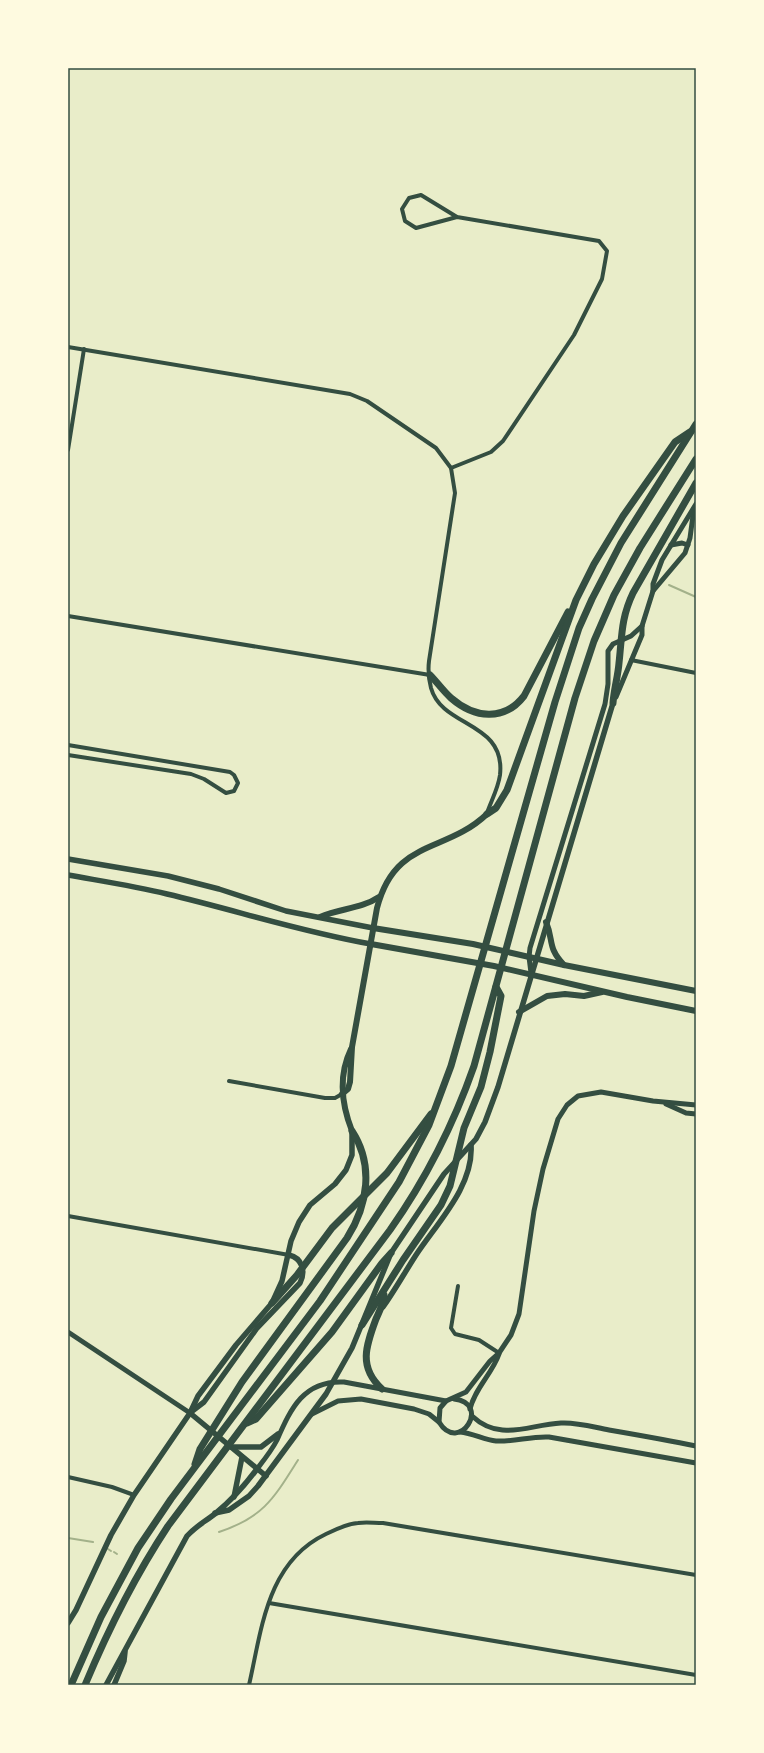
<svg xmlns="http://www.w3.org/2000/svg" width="764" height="1753" viewBox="0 0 764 1753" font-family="'Zilla Slab',serif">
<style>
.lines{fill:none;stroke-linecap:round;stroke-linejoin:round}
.stream{stroke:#a3b18a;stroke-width:2}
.minor{stroke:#344e41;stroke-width:4}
.tertiary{stroke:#344e41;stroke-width:5}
.secondary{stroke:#344e41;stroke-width:5.5}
.primary{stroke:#344e41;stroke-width:6}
.trunk{stroke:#344e41;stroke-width:7}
.neatline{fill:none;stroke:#344e41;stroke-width:1.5}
</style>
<rect width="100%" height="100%" fill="#e9edc9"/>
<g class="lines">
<g class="stream">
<path d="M669,585L696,597"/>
<path d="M219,1532C264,1517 274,1498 298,1460"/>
<path d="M68,1538L93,1542"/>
<path d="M108,1549L111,1551"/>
<path d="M114,1552L117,1554"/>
</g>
<g class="minor">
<path d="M68,347L350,394L367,401L436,448L451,468L455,493L429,661C428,669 429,680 431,688C442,728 506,721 500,775C498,789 491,801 487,813"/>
<path d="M68,450L84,349"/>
<path d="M451,468L491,452L503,441L574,335L602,279L607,251L599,241L457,217L421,195L409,198L402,209L405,221L416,228L457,217"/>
<path d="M68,616L430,675"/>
<path d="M631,660L696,673"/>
<path d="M68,745L230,772L234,775L238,783L234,791L226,793L204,779L191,774L68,755"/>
<path d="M229,1081L325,1098H335L342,1094"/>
<path d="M68,1216L289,1255"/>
<path d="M458,1286L451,1328L455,1334L479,1340L499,1353"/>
<path d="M68,1477L112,1487L134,1495"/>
<path d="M269,1603L696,1675"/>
<path d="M249,1685C262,1628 267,1562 326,1534C336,1529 347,1524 358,1523C366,1522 374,1523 383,1523L696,1575"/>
</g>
<g class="tertiary">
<path d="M671,545L682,543L688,545"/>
<path d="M653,591L685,553L690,538L694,508"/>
<path d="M616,697L642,635V626L653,591V584L662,560L696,504"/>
<path d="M531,973L529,957L530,948L605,704L608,684V651L613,644L631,636L642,626"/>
<path d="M666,1104L686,1113L696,1114"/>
<path d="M68,1332L190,1413"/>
<path d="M454,1399C492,1403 459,1455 439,1422L440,1408L446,1401L466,1392L490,1361L499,1353L511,1335L519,1314L534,1211L543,1169L558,1119L567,1105L578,1096L601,1092L653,1101L696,1105"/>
<path d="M470,1409C475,1388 492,1374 499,1354"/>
<path d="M312,1414L338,1401L361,1399L414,1409L429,1414L439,1422"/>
<path d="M472,1416C500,1442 527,1425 561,1423C577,1422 593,1427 609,1430C638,1435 667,1440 696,1446"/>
<path d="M460,1432C473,1433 484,1440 496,1441C514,1442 531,1436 549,1437L696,1463"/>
<path d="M257,1469C264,1460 272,1450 277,1440C291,1408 304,1380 344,1382L446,1401"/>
</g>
<g class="secondary">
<path d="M68,859L168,876L219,889L286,911L373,928"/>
<path d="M68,875C101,881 134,886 167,894C235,910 302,932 371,944"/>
<path d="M383,1307C395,1290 405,1272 416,1255C437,1223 474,1186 471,1145"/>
<path d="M191,1412L204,1402L257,1328L300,1283C306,1271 302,1258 289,1255"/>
<path d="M190,1413L266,1476"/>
<path d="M231,1447H261L278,1434"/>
<path d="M234,1497L242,1457"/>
<path d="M215,1513L229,1510L249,1496L258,1486L326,1394L352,1348L391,1253L444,1174L476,1139L485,1122L498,1087L613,703"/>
<path d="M68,1623L76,1610L111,1535L134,1495L190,1413L198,1396L236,1345L272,1303L282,1281L291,1241L299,1222L310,1205L335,1184L346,1170L352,1155V1131"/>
<path d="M106,1685L187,1536C196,1526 206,1521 216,1513C232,1500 245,1485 257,1469"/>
<path d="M114,1685L124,1661L125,1652"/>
</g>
<g class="primary">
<path d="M320,917C341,908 361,909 379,897"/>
<path d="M546,922C554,941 547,947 564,965"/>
<path d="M373,928L473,944L564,965L696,991"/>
<path d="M371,944L494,966L627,997L696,1011"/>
<path d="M519,1012L547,996L565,994L584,996L602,992"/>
<path d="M351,1049C338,1076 341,1103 352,1131"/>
<path d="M342,1094L348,1089L350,1082L352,1047L377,908C395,838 445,854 487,814"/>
</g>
<g class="trunk">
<path d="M430,675C437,682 443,691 451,698C474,718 504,722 524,696L568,612"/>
<path d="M613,703C614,689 618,676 619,663C622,636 621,618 633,593L696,483"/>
<path d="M487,814L496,808L507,790L576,600L594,564L623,516L675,442L690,432"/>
<path d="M272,1303L297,1275L332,1228L387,1173L431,1114"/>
<path d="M362,1325L403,1260L441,1205L450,1186L464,1128L481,1087L490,1052L501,996L496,987"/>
<path d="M382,1389C358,1367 366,1346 376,1319C379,1312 384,1303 384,1295"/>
<path d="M247,1423L256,1419L332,1332L382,1263L391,1253"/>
<path d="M195,1464L200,1449L242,1382L347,1238C368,1205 374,1165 352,1131"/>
<path d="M71,1685L101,1617L138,1548L171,1499L320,1301L399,1182L429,1125L451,1066L555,702L579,628L592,599L621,543L696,424"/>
<path d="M85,1685C108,1630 135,1576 168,1526L390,1230C426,1179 453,1126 474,1066L575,698L594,641L614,595L640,548L696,459"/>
</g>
</g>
<rect width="764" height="1753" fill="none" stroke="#fefae0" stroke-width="138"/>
<rect x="69" y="69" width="626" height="1615" class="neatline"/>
</svg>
